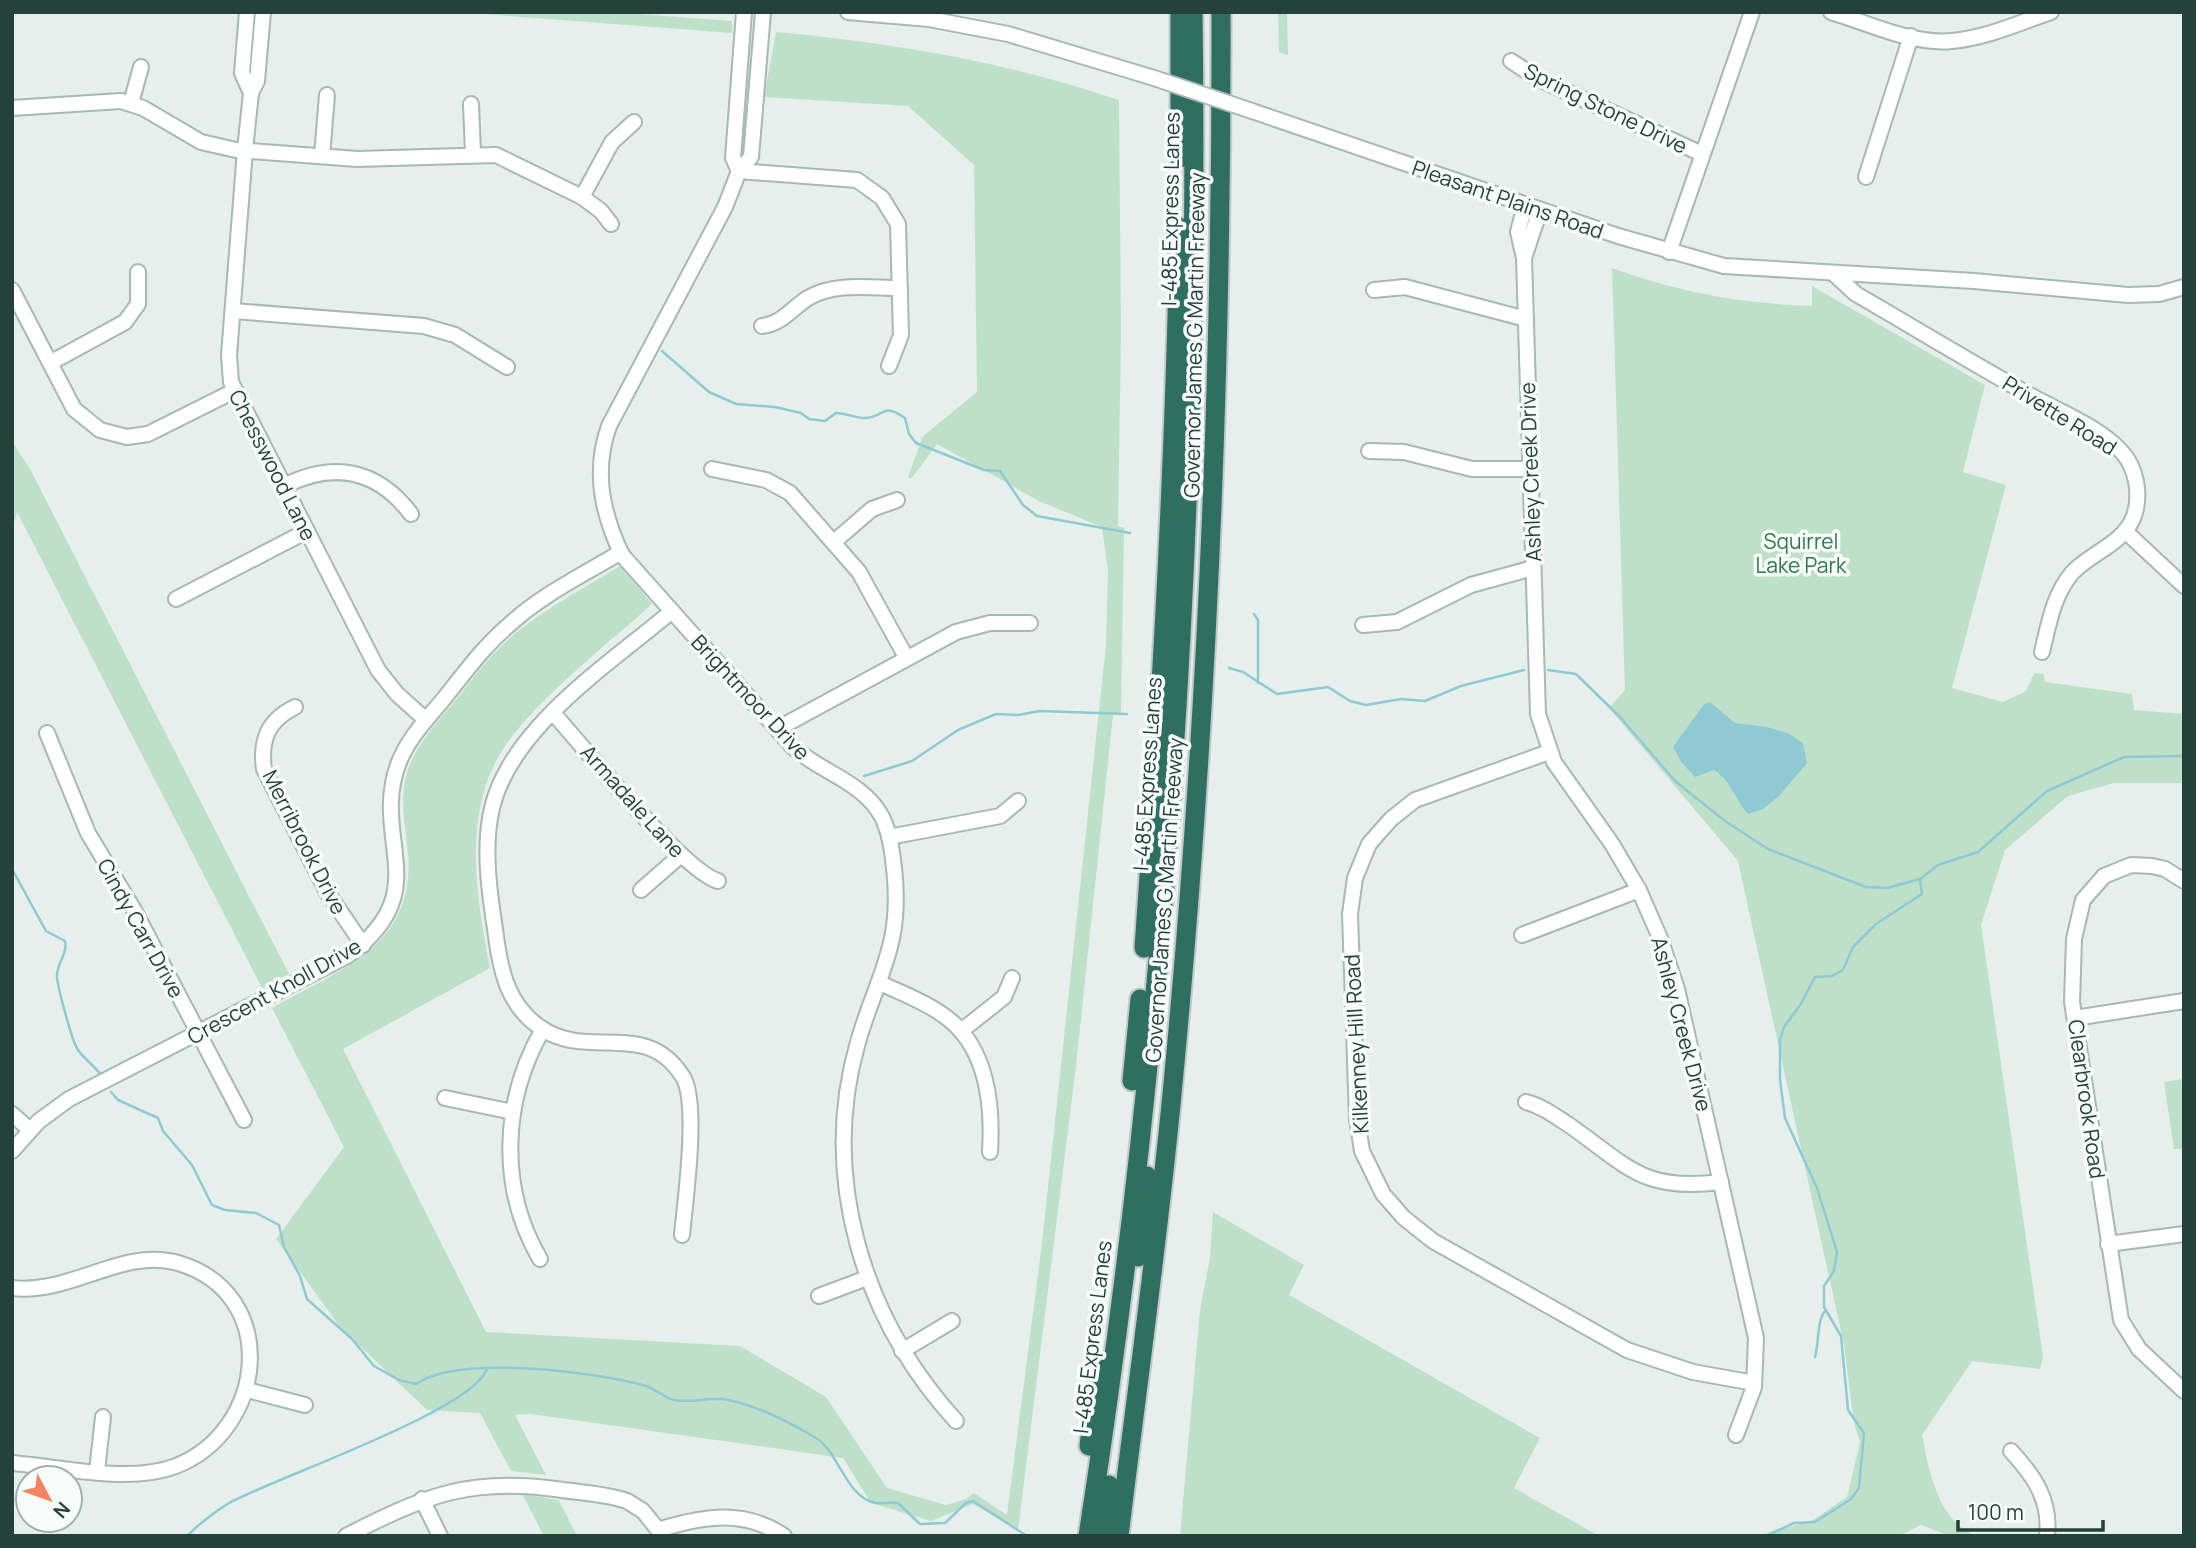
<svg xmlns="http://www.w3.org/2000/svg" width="2196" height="1548" viewBox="0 0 2196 1548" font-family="Manrope,sans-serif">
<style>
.green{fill:#bfe0c8}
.water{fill:#8ec9d4}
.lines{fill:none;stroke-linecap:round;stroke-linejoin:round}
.stream{stroke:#8ec9d4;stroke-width:2.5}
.minor-casing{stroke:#a8b8b2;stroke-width:18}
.highway-casing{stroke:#c2cac8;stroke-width:23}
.minor{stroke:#fff;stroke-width:14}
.highway{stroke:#2f6f62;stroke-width:19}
.minor-bridge-casing{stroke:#a8b8b2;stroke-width:18;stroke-linecap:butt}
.minor-bridge{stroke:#fff;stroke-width:14}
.labels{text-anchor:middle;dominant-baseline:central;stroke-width:7;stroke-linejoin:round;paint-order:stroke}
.street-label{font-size:21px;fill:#24423a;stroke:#f7fbf9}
.park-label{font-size:21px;fill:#2d7a4b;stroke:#f7fbf9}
</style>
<rect width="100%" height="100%" fill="#e6efeb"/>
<g class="green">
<path d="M457,12H612L732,21V33Z"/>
<path d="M1278,12H1287L1288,55L1279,52Z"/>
<path d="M776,32C894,43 1007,62 1119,100L1121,332L1118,526L1124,528L1121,714L1113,715L1076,1066L1018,1530L973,1504L931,1521L871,1503L843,1458L531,1414L515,1415L546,1475L511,1471L480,1413L427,1410L341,1328L276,1239L344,1147L272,1008C339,970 416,946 408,853C405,821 398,794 410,764C418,744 436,723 450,707C471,681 491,653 517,632C549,606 586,587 620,566L652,604C607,645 531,703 500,754C462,818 477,900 490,968L343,1049L486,1332L740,1346L826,1397L887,1488L946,1505L966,1499L974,1493L1007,1515L1042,1243L1106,645L1108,571L1102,527L1039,501L937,444L911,479L908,477L923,436L977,392L974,165L908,106L764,97Z"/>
<path d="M1612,268C1678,292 1742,304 1812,306V286L1985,385L1963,472L2006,485L1952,688L2003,702L2026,691L2034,673L2044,674L2045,682L2132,694L2134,710L2184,714V783H2114L2068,796L2005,850L1981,925L2043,1357L2040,1369L1972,1361L1922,1435C1929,1471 1938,1521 1976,1536H1950L1921,1525L1899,1536H1758L1813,1520L1847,1497L1860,1442L1854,1423L1844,1345L1738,861L1609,708L1625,690Z"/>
<path d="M12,441L30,469L289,974L262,988L17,512L12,531Z"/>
<path d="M2184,1079V1149H2174L2164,1082Z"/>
<path d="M1213,1212L1304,1265L1289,1295L1540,1438L1514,1488L1599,1536H1180L1200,1310L1210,1258Z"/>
<path d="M522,1494L559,1500L577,1536H544Z"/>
</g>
<path class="water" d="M1710,702L1735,723L1767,727L1788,733L1803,743L1807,763L1779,796L1763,809L1748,814C1734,798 1732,782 1714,770L1695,777L1682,763L1673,747L1704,704Z"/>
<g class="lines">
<g class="stream">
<path d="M662,351L709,392L736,404L775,407L801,413L809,419L825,421L836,413C846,413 855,418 864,418C886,418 880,401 905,418L909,434L916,443L984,470L1000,471L1023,505L1037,516L1130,533"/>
<path d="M1254,614L1258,620V683"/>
<path d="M1229,668L1243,672L1277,694L1328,687L1350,701L1366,705L1401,699L1425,701L1461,686L1524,670"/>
<path d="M1548,670L1576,674L1621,718L1675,781L1725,821L1768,849L1866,887L1887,888L1920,879"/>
<path d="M864,776L912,761L958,730L996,714L1018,715L1040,711L1127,714"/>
<path d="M12,869L46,931L65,941C68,954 56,964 57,977C58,988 72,1042 78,1050C84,1059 94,1065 100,1074"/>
<path d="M1920,879L1938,865L1978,852L2047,791L2124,757L2184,756"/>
<path d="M111,1092L118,1100L158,1118L163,1131L192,1165L212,1205L225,1210L256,1213L279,1225L284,1247L300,1276L307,1299L352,1339L374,1366L399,1380L416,1384C458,1354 596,1372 646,1386C656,1389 664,1398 674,1400C690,1403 706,1398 722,1399C753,1403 789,1422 816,1438C839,1452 846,1498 876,1503C883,1504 890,1502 898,1503L920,1524L945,1523L966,1503L973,1501L1027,1536"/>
<path d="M1815,1357C1819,1343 1817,1320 1825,1311"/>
<path d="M187,1536C198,1525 216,1511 229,1503C277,1477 472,1411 487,1369"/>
<path d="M1325,1536H1339"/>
<path d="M1766,1536L1794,1523L1815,1522L1851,1499L1859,1488L1864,1433L1848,1410L1841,1336L1824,1307V1286L1834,1271L1837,1252L1817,1188L1785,1118L1780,1080V1040L1784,1027L1801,1004L1815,977L1832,976L1843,970L1853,947L1876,924L1922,894L1920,879"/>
</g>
<g class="minor-casing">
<g id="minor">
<path d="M247,12L242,73L251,93"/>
<path d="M263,12L257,81L251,93L245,150L229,355L231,382L378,670L397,694L426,720"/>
<path d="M744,12L733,158L739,171L751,157L763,12"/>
<path d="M848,12L929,19L1008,34L1154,78"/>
<path d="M1831,12C1868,23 1913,45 1952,41C1986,38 2019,23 2051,12"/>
<path d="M1511,61L1537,78L1702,154"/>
<path d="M131,103L141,67"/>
<path d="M471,104L473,153"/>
<path d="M12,108L121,101L143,108L201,142L236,150L357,159L496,155L582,197L601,211L611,224"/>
<path d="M1252,111L1618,236L1724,266L1974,281L2128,295L2159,294L2184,287"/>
<path d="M322,156L327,95"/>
<path d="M1866,177L1911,36"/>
<path d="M582,197L612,142L634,122"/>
<path d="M1525,205L1518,232L1524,258L1540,210"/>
<path d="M1669,252L1752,12"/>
<path d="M1524,258L1538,714L1554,762L1612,844L1639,890L1660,938L1677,989L1756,1338L1754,1387L1736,1435"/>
<path d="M1833,273L1856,294C1913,327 1969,361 2026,393C2057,411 2097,425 2121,451C2137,468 2141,495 2134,516C2123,545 2091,552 2072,573C2053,596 2049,623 2042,652"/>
<path d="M12,290L74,409L100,430L127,437L148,434L234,391"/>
<path d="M1374,290L1405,287L1526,319"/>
<path d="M233,311L424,326L455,335L507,367"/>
<path d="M762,326C782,324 792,308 808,298C835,282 870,288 900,288"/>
<path d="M50,363L125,322L138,304V272"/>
<path d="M889,366L901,335L898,224L882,198L857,180L739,171L725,207L609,426C593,471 602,513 622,555L792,746C819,772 863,781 882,817C890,833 892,851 894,868C903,946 878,973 858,1042C819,1177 863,1319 956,1421"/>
<path d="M1369,451L1404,452L1472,469H1531"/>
<path d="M712,469L766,480L790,493L859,572L906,657"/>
<path d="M284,486C334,461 377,469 411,514"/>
<path d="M2125,531L2184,586"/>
<path d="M835,541L872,509L897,500"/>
<path d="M176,599L307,531"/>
<path d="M672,611C611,663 511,727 492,808C483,846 489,890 495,929C500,970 507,1007 544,1030C591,1059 647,1019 683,1077C699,1103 685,1202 682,1235"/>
<path d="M1363,625L1397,622L1471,585L1533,568"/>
<path d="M295,707C268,720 260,740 264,769L327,892L363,945"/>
<path d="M553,713C583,746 683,871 718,881"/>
<path d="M777,729L956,632L990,623H1030"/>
<path d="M47,733L88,833L134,910L244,1120"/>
<path d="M1549,752L1415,800L1391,819L1369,844L1355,878L1350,914L1357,1119L1362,1151L1383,1194L1404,1218L1433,1241L1627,1350L1693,1372L1754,1383"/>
<path d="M889,837L1000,816L1018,801"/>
<path d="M2184,881L2165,869L2152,866L2131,865L2104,876L2083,900L2074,939L2072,1002L2121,1320L2139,1349L2184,1391"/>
<path d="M641,890L681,855"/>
<path d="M1522,935L1639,890"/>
<path d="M880,983C901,993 924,1001 943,1015C987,1045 993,1103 990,1152"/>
<path d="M2075,1018L2184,1001"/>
<path d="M961,1031L1004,997L1012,978"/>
<path d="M445,1098L513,1112"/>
<path d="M1526,1102C1542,1106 1555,1116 1569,1125C1629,1167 1643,1192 1721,1182"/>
<path d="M12,1114L30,1130"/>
<path d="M12,1151L39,1121L69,1099L347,956C438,891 369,839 399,762C408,739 426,720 442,701C463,675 483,647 509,625C541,595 583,575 621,552"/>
<path d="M2108,1244L2184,1234"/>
<path d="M540,1259C498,1187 502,1100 543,1029"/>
<path d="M12,1288C71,1295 122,1247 178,1263C281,1293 267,1430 176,1466C129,1484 62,1467 12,1463"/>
<path d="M819,1296L867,1278"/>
<path d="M902,1351L952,1321"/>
<path d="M247,1390L305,1405"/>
<path d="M2011,1451C2034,1476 2051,1500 2047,1536"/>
<path d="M97,1471L103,1417"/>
<path d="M422,1499L440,1536"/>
<path d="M661,1529C704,1516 744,1509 784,1536"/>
<path d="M346,1536C427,1495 471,1476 563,1490C585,1493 607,1494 627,1501L643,1511L663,1536"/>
</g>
</g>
<g class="highway-casing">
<g id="highway">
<path d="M1180,158V12"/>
<path d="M1144,948C1161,708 1175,468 1179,227"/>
<path d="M1132,1081L1140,999"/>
<path d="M1138,1257L1147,1176"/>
<path d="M1089,1446L1099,1368"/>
<path d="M1088,1536C1166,1033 1200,521 1193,12"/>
<path d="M1102,1536L1109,1485"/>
<path d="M1119,1536C1137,1388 1158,1241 1172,1094C1207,734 1222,373 1221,12"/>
</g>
</g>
<use href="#minor" class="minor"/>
<use href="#highway" class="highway"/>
<g class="minor-bridge-casing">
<path id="minor-bridge" d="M1154,78L1252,111"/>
</g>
<use href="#minor-bridge" class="minor-bridge"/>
</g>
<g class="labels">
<g class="street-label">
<text transform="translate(1606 108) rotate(26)">Spring Stone Drive</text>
<text transform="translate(1508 199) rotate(19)">Pleasant Plains Road</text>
<text transform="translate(1170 209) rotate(-89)">I-485 Express Lanes</text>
<text transform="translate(1194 335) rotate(-89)">Governor James G Martin Freeway</text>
<text transform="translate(2060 415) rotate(32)">Privette Road</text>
<text transform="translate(273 465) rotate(63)">Chesswood Lane</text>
<text transform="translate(1530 472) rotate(-92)">Ashley Creek Drive</text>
<text transform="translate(751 697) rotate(47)">Brightmoor Drive</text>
<text transform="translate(1147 774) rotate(-86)">I-485 Express Lanes</text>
<text transform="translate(633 801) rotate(48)">Armadale Lane</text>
<text transform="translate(305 842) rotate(63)">Merribrook Drive</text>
<text transform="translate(1164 900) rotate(-86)">Governor James G Martin Freeway</text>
<text transform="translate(141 928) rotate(61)">Cindy Carr Drive</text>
<text transform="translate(274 991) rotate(-29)">Crescent Knoll Drive</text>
<text transform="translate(1682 1024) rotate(75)">Ashley Creek Drive</text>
<text transform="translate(1356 1044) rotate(-93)">Kilkenney Hill Road</text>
<text transform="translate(2087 1099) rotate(82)">Clearbrook Road</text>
<text transform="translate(1092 1337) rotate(-83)">I-485 Express Lanes</text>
</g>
<g class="park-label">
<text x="1801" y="541">Squirrel<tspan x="1801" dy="24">Lake Park</tspan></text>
</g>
</g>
<rect width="2196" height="1548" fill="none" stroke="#24423a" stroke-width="28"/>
<g transform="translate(49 1499) rotate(131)"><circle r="33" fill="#f7fbf9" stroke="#a3b1ad" stroke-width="2"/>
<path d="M0-5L12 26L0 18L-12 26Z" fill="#f4845f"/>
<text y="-10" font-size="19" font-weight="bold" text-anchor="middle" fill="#24423a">N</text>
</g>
<path d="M1958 1520v10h145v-10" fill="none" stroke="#24423a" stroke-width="3.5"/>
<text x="1968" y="1520" font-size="21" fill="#24423a" stroke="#f7fbf9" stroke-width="5" paint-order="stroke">100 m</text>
</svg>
